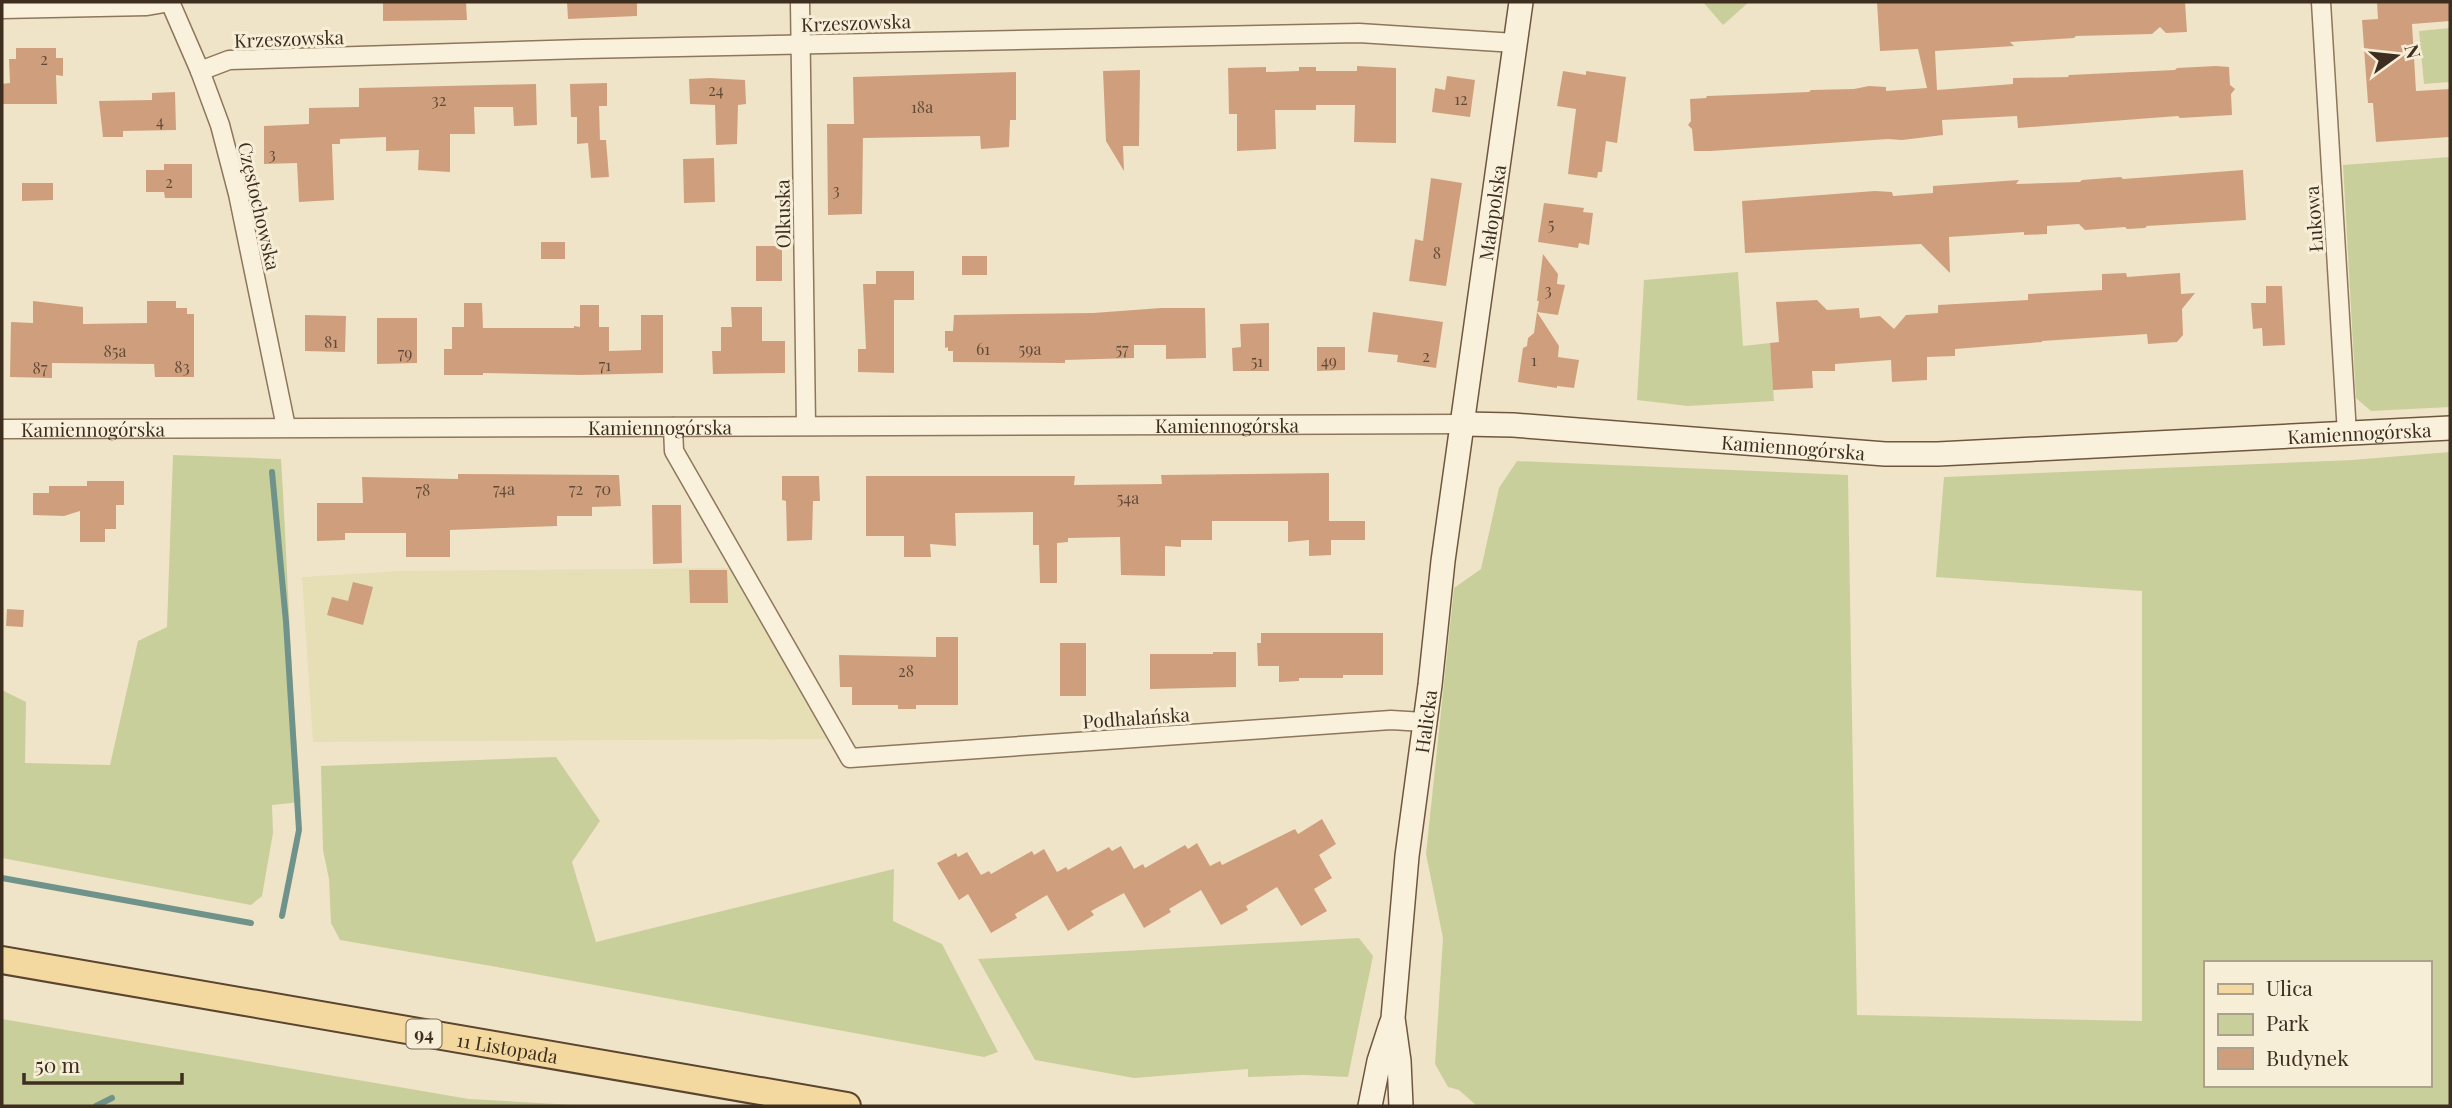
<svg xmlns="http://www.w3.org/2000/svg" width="2452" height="1108" viewBox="0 0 2452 1108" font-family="'Playfair Display',serif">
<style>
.farmland{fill:#e6deb5}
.green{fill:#c9cf9b;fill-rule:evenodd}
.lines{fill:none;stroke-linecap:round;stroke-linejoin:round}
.stream{stroke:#6f938a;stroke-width:6}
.building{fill:#cf9f7d}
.street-casing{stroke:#8d765c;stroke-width:21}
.secondary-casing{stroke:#6f573f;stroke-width:26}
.primary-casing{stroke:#5b4430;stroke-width:30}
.street{stroke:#faf1dc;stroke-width:18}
.secondary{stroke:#faf1dc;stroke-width:23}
.primary{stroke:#f3d9a0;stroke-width:26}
.labels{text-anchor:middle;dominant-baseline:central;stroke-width:6;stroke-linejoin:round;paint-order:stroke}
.number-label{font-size:16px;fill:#624a37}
.shield{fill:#f7eed8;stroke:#756857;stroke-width:2}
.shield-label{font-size:18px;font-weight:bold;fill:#3d2e20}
.street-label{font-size:19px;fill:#3d2e20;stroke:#f7eed8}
</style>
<rect width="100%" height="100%" fill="#f0e4c8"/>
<path class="farmland" d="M731,568L827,739L313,742L302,577L401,571Z"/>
<g class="green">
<path d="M1703,2H1749L1723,25Z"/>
<path d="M2450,28V82L2424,84L2419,31Z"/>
<path d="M2450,157V407L2371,411L2356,398L2343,165Z"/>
<path d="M1738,272L1743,346L1770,343L1774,401L1688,406L1637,400L1644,280Z"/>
<path d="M2450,452V1106H1477L1459,1090L1448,1087L1435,1064L1443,938L1426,854L1454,588L1481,569L1499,488L1517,461L1848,475L1857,1015L2142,1021V591L1936,577L1944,477L2352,460ZM2205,963H2429V1085H2205Z"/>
<path d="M173,455L281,459C288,573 291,688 301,802L272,805L273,833L262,896L251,905L2,858V690L26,702L25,763L110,765L138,641L167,627Z"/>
<path d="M556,757L600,821L572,862L596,942L894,869L893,921L942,944L998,1052L984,1057L497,967L340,940L331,923L329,879L323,850L321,766Z"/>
<path d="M1359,938L1373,956L1348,1077L1304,1075L1248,1077V1069L1134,1078L1035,1060L978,959Z"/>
<path d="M2,1019L469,1099L592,1106H2Z"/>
</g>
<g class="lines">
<g class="stream">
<path d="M272,472L286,622L299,830L282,916"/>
<path d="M2,878L251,923"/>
<path d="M96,1106L112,1098"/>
</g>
</g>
<g class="building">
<path d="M383,2H466L467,20L383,21Z"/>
<path d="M567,2H637V16L568,19Z"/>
<path d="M1877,2H2185L2187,32L2166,33L2160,27L2152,34L2076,36L2074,38L2010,42L2014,46L1935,51L1937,90L2013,84V78L2068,77L2069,75L2175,70L2177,68L2216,66L2229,67L2230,85L2235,89L2231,94L2232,115L2180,118L2178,116L2018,128L2017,116L1942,120L1943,135L1902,140L1888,139L1711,151H1694L1692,129L1688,125L1691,121L1690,99L1706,98L1707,96L1809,92L1811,90L1854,89L1869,86L1886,87V91L1927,88L1918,49L1880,51Z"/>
<path d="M2377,2H2450V21L2412,24L2416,91L2450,89V137L2376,142L2373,103H2368L2362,20L2378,19Z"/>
<path d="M16,48H56V58H63V76L56,75L57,104H2V84L10,83L9,59H16Z"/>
<path d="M1357,66L1396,68V143L1354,142L1355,105H1316V110H1275L1276,149L1237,151V114H1229L1228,68L1266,67V72L1299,71V67H1316V71H1357Z"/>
<path d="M1140,70L1139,146H1123L1124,171L1106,141L1103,71Z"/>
<path d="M1563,71L1586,75V71L1626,77L1617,143L1606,141L1602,172H1598L1597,178L1568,174L1576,109L1557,106Z"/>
<path d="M1016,72V120H1010L1009,147L981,149L980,136L863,138L862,214L828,215L827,124H854L853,77Z"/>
<path d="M1447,76L1475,80L1470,117L1432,112L1435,88L1445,90Z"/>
<path d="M710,78L745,80L746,104L738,105L737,144L716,145L715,105L690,104L689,79Z"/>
<path d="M607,83V106H599L600,140H606L609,177L591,178L588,143L577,144V117H571L570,84Z"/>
<path d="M536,84L537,125L514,126L513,107H474L475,134H450V172L418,170L419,150L386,151V137L340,139V144H332L334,200L299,202L297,163L264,164V126L309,124V108L359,107V88Z"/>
<path d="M175,92L176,130L123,131V137H103L99,101L152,100V93Z"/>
<path d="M714,158L715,202L684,203L683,159Z"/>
<path d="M164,164H192V198H165L164,192H146V170H164Z"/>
<path d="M2243,170L2246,220L2147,226L2145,228L2127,229L2125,227L2085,230L2079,224L2047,226V234L2024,235V232L1949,237L1950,273L1921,244L1745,253L1742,201L1875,191L1892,192L1893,196L1933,193V186L2019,180L2016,184L2080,182L2082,180L2121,177L2123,179Z"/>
<path d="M1431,178L1462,183L1446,286L1409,281L1415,239L1423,241Z"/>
<path d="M22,183H53V200L22,201Z"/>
<path d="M1544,203L1584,208L1583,212L1593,213L1589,245L1579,243L1578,248L1538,242Z"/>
<rect x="541" y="242" width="24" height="17"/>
<rect x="756" y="246" width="26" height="35"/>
<path d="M1543,254L1558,274L1557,284L1565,285L1558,315L1537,312L1539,301H1537Z"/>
<rect x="962" y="256" width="25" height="19"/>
<path d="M876,271H914V300H894V373L858,372V349H866L863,284H876Z"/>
<path d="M2126,273L2127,277L2180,273L2181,294L2195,293L2182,309L2183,335L2177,342L2148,344L2147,334L2042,341V342L1955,349V356L1927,357V380L1892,382L1891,360L1835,364V371H1812L1813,388L1773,390L1770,343L1779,342L1776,302L1817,300L1827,310L1859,308L1860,318L1880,316L1894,329L1906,315L1938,313V305L2028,300V294L2102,290V274Z"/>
<path d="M2266,286H2282L2285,345L2263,346L2262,328L2253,329L2251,303H2266Z"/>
<path d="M33,301L83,307V324L147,323V301H176V308H187V314H194V377H155L154,364L52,363V378L10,377L11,322L33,323Z"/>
<path d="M464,303H482L483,328H574V326L580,327V305H599V327H609V351L641,350V315H663V373L581,375L483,373V375H444V349H452V327H464Z"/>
<path d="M731,307H762V341H785V373L713,374L712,351H721V327H732Z"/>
<path d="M1161,308H1205L1206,358L1166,359V345H1134V358L1065,360V363L953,362V351H948V347L945,348V331H953L954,315L1093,313Z"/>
<path d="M1373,312L1443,322L1436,368L1397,362L1398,355L1368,352Z"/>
<path d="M1537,312L1559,346L1558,357L1579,360L1574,388L1557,386V388L1518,382L1523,348L1527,346L1528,338L1534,333Z"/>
<path d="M305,315L346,316L345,352L305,351Z"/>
<path d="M377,318H417V363L377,364Z"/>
<path d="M1269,323V371H1233L1232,348L1241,347L1240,324Z"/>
<path d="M1317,347H1345V370L1317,371Z"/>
<path d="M1329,473V521H1365V540H1331V555L1309,556V540L1288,542V521H1212V540H1181V547L1165,546V576L1121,575L1120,537L1068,538V542L1057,543V583H1040L1039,545H1033V512L955,513L956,546L930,544L931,557H904V536H866V476H1075L1074,485L1162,484L1161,475Z"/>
<path d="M458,474L619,475L621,506L592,507V516H557V526L450,530V557H406V533H345V540L317,541V503H363L362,477L458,479Z"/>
<path d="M782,476H819L820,501H813L812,540L787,541L786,501L782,500Z"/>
<path d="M87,481H124V505H116V529H105V542H80V511L64,516L33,515V493H49V486H87Z"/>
<path d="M652,505H681L682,563L653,564Z"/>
<path d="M689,570H727L728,603H690Z"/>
<path d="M353,582L373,587L363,625L327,615L332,597L348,601Z"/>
<path d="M7,609L24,610L23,627L6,626Z"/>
<path d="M1261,633H1383V675H1343V678H1299V681L1279,682V666H1258L1257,643H1261Z"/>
<path d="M936,637H958V705H916V709H898V705H852V687H840L839,655L936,657Z"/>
<rect x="1060" y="643" width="26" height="53"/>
<path d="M1213,652H1236V687L1150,689V654H1213Z"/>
<path d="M1322,819L1336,844L1319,855L1332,878L1314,889L1327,911L1301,926L1277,887L1246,906L1248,910L1221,925L1201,890L1169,909L1171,912L1144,928L1124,893L1091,911L1094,915L1068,931L1047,895L1015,914L1017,918L991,933L968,894L959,900L937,863L956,853L958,857L967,852L981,875L989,871L991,874L1032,851L1034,855L1044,849L1057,872L1066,867L1068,870L1109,847L1112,851L1121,846L1134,869L1143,864L1145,868L1185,845L1188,849L1197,843L1210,866L1220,861L1222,865L1295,829L1298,834Z"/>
</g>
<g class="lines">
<g class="street-casing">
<g id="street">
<path d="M170,2L200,71L220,125L238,194L286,427"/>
<path d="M800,2L806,425"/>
<path d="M2321,2L2347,434"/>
<path d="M2,9L147,6L170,2"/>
<path d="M200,71L229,60L582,49L1359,33L1515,43"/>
<path d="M673,427L674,451L850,758L1391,720L1424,722"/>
<path id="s1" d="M2,429L1463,424"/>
</g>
</g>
<g class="secondary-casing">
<g id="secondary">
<path id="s2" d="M1463,424L1513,425L1885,454H1938L2450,428"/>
<path d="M1370,1106L1379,1061L1391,1024"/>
<path id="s3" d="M1401,1106L1399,1061L1393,1018L1407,856L1430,685L1443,561L1521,2"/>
</g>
</g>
<g class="primary-casing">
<g id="primary">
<path id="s4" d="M2,960L847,1106"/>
</g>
</g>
<use href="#street" class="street"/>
<use href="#secondary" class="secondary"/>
<use href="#primary" class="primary"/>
</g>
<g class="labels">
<g class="number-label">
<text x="44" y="58">2</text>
<text x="716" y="89">24</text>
<text x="1461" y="98">12</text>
<text x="439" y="99">32</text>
<text x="922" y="106">18a</text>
<text x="160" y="120">4</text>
<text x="272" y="153">3</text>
<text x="169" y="181">2</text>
<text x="836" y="189">3</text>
<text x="1551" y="223">5</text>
<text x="1437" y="252">8</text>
<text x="1548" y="289">3</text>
<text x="331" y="341">81</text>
<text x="983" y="348">61</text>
<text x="1030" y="348">59a</text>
<text x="1122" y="348">57</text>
<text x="115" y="350">85a</text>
<text x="405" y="352">79</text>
<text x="1426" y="355">2</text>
<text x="1534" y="359">1</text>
<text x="1257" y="360">51</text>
<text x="1329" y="360">49</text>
<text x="605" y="364">71</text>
<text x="182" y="366">83</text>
<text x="40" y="367">87</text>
<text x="504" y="488">74a</text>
<text x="576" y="488">72</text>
<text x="603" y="488">70</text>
<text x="423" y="489">78</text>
<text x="1128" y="497">54a</text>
<text x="906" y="670">28</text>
</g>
<rect class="shield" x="406.5" y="1019.5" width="35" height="29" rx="5"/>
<g class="shield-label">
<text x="424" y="1034">94</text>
</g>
<g class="street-label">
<text transform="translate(856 22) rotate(-2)">Krzeszowska</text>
<text transform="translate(289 38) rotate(-2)">Krzeszowska</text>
<text transform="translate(260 206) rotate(77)">Częstochowska</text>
<text stroke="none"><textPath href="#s3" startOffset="900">Małopolska</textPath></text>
<text transform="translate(782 214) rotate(-91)">Olkuska</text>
<text transform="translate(2313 219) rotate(-94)">Łukowa</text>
<text stroke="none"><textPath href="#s1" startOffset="1225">Kamiennogórska</textPath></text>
<text stroke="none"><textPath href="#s1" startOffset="658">Kamiennogórska</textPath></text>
<text stroke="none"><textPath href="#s1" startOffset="91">Kamiennogórska</textPath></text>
<text stroke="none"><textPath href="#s2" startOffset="898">Kamiennogórska</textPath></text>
<text stroke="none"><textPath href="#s2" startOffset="331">Kamiennogórska</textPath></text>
<text transform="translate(1136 717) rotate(-4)">Podhalańska</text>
<text stroke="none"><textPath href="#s3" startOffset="387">Halicka</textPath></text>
<text stroke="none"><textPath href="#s4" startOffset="513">11 Listopada</textPath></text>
</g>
</g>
<rect width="2452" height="1108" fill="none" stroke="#3d2e20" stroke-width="7"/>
<rect x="2204" y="961" width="228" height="126" fill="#f7eed8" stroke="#ada18e" stroke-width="2"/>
<rect x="2218" y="984" width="35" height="10" fill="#f3d9a0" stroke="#ada18e" stroke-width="2"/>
<text x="2266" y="996" font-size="21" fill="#3d2e20">Ulica</text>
<rect x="2218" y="1014" width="35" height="21" fill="#c9cf9b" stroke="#ada18e" stroke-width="2"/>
<text x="2266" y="1031" font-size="21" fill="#3d2e20">Park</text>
<rect x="2218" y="1048" width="35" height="21" fill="#cf9f7d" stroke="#ada18e" stroke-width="2"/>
<text x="2266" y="1066" font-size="21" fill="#3d2e20">Budynek</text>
<g transform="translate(2396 56) rotate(75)" stroke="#f7eed8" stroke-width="5" paint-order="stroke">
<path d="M0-5L12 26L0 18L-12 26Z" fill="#3d2e20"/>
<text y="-10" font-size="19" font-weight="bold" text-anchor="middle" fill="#3d2e20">N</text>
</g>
<path d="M24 1073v10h158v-10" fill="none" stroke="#3d2e20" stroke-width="3.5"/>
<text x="35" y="1073" font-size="21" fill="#3d2e20" stroke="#f7eed8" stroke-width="5" paint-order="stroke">50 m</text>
</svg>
